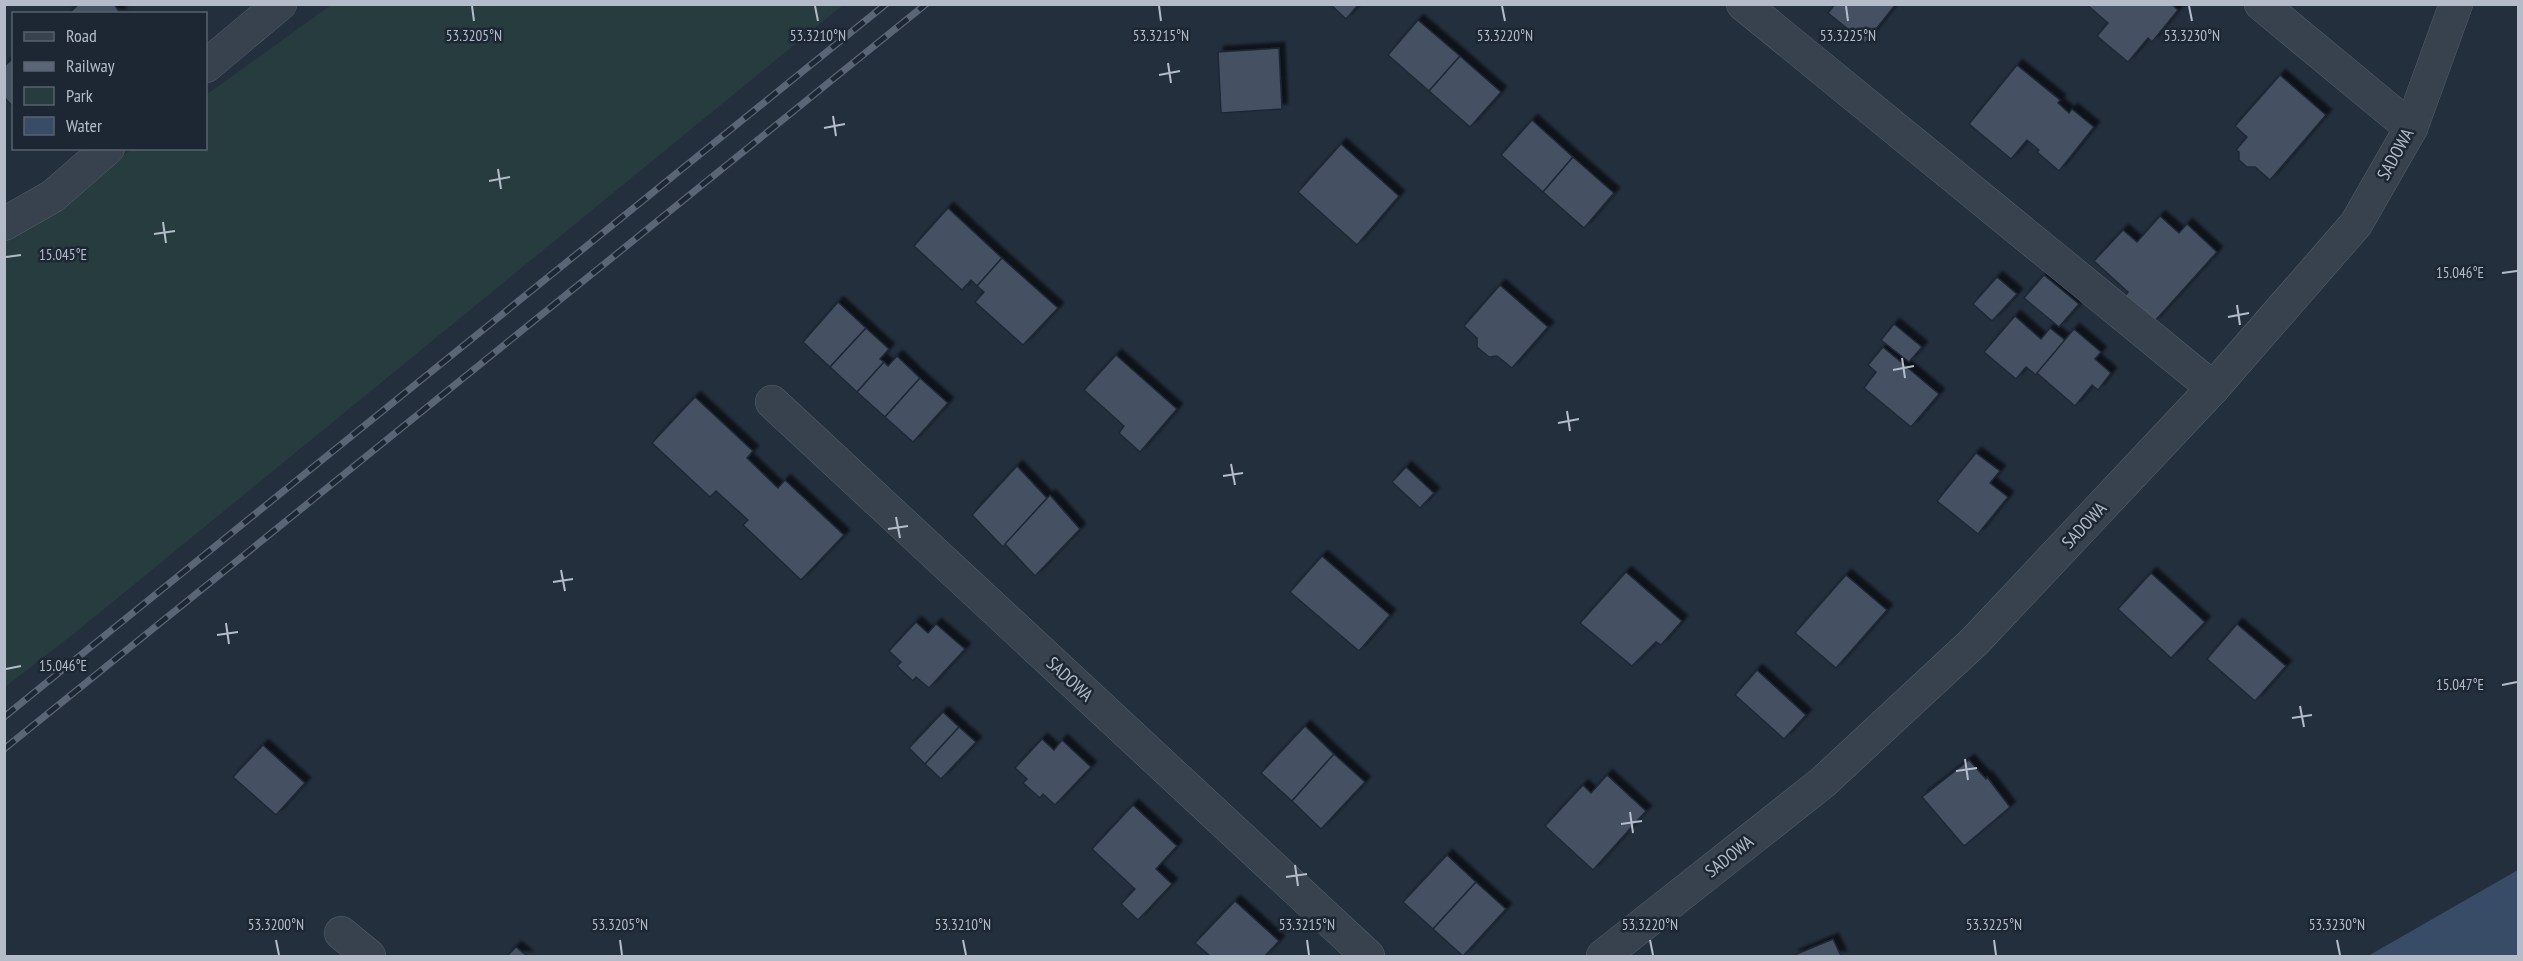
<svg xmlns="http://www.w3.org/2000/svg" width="2523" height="961" viewBox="0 0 2523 961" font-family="'PT Sans Narrow',sans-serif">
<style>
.green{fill:#263c3f}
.water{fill:#394c67}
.building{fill:#455162;stroke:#1f2835;stroke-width:1.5;filter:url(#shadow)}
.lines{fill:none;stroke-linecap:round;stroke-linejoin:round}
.minor-casing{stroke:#565f6c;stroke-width:34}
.minor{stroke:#38414e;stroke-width:33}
.rail-casing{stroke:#5a6575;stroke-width:7}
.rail{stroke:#1d2633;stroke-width:4.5;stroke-dasharray:14;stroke-linecap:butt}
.ticks{fill:none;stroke:#b4bcc9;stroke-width:2}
.labels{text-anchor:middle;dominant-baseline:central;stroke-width:5;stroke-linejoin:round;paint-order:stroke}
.street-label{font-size:18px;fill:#b4bcc9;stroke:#1d2633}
.ticks-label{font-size:15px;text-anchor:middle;fill:#b4bcc9;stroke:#1d2633;stroke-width:5;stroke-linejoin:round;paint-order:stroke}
</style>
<defs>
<filter id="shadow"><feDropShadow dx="5.5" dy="-5.5" stdDeviation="1.5" flood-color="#0009"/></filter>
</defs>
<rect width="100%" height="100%" fill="#242f3e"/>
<path class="green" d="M331,5H843L76,632L5,687V242L132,149L206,148V95Z"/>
<path class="water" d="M2518,870V956H2368Z"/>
<g class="building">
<path d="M79,4H114L121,14H68Z"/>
<path d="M1330,4H1359L1346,19Z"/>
<path d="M1835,4H1896L1865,43L1828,13Z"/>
<path d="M2086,4H2171L2178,10L2152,42L2148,38L2128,62L2097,36L2108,23Z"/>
<path d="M1418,20L1460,56L1429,91L1388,55Z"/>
<path d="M1279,48L1282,109L1221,113L1218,52Z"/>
<path d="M1460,56L1501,92L1470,127L1429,91Z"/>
<path d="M14,58V108L4,97V66Z"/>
<path d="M2017,65L2060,100L2058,103L2069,113L2072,109L2094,127L2059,171L2037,152L2039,150L2027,140L2011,159L1969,124Z"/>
<path d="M2280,75L2326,115L2270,180L2255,167H2247L2239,160V152L2236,150L2247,137L2235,126Z"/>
<path d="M1532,120L1573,157L1543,192L1501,155Z"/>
<path d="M1341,144L1399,196L1357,245L1298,192Z"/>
<path d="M1573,157L1614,193L1584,228L1543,192Z"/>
<path d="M948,208L1002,258L977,286L971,280L962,290L914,246Z"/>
<path d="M2160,216L2179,233L2187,224L2217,252L2154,322L2125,296L2128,292L2094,261L2123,230L2137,242Z"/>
<path d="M1002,258L1058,308L1023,345L975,302L984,292L977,286Z"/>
<path d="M2044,275L2079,304L2059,327L2024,298Z"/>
<path d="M1997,277L2017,294L1992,321L1973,304Z"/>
<path d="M1500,285L1548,327L1512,368L1497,356L1489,357L1477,347V338L1464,326Z"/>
<path d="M838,302L866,328L830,367L803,342Z"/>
<path d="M2015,316L2041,339L2050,328L2065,340L2036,375L2026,367L2016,379L1984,352Z"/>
<path d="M1894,324L1922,347L1909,362L1881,340Z"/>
<path d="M866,328L889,349L880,359L884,362L857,392L830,367Z"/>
<path d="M2074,329L2101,352L2095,359L2111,373L2098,390L2092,385L2075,406L2037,373Z"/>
<path d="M1883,347L1939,394L1911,427L1864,388L1876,372L1868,365Z"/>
<path d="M1116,355L1177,409L1140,452L1119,433L1124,426L1084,390Z"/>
<path d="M897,356L920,378L885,417L857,392L884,362L888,366Z"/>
<path d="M920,378L948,403L913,442L885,417Z"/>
<path d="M695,397L753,451L747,458L778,488L785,480L844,535L801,580L743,525L748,520L716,491L710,497L652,443Z"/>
<path d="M1976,453L2000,471L1990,483L2008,497L1978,534L1937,501Z"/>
<path d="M1017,466L1047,498L1003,547L972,515Z"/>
<path d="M1406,467L1434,493L1420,508L1392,482Z"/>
<path d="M1050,495L1080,529L1035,576L1005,544Z"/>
<path d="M1322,556L1390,615L1359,651L1290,592Z"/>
<path d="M1626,572L1682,621L1661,645L1656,642L1632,666L1580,623Z"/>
<path d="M2151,573L2205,622L2171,658L2118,609Z"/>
<path d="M1846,575L1887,610L1836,668L1795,633Z"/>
<path d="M916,622L928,633L936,624L965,649L929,688L916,677L913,681L897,666L901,662L889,651Z"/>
<path d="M2237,624L2286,666L2255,701L2207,659Z"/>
<path d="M1757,670L1806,715L1784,739L1735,695Z"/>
<path d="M943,712L959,727L925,764L909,748Z"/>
<path d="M1305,726L1334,754L1292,801L1261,773Z"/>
<path d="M959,727L976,742L941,779L925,764Z"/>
<path d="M1042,739L1054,750L1062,740L1091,767L1055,805L1043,794L1040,798L1023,783L1027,779L1015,768Z"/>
<path d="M263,745L305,783L276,815L233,777Z"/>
<path d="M1334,754L1365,782L1321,829L1292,801Z"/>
<path d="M1969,760L1986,779L1987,777L2010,807L1964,846L1922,797Z"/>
<path d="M1607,775L1646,811L1593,870L1545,826L1583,785L1591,793Z"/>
<path d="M1133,805L1177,846L1156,869L1172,884L1138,920L1121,904L1135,889L1092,849Z"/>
<path d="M1447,855L1476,882L1433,929L1403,902Z"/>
<path d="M1476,882L1506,909L1463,956L1433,929Z"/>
<path d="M1235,901L1279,941L1265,956H1210L1195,943Z"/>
<path d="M1833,939L1841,956H1792Z"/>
<path d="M516,947L527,956H507Z"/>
</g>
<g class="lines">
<g class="minor-casing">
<g id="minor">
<path d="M1743,4L2213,388"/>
<path d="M2261,4L2411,128"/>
<path d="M206,66L280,4"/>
<path d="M4,224L53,196L108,148"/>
<path d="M772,402L1368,956"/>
<path d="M341,933L369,956"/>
<path d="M1603,956L1822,783L1975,641L2213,388L2356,224L2411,128L2456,4"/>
</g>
</g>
<use href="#minor" class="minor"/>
<g class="rail-casing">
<g id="rail">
<path d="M4,717L886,4"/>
<path d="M4,749L926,4"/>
</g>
</g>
<use href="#rail" class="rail"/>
</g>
<path class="ticks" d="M472,6L474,21M815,6L818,21M1159,6L1161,21M1502,6L1505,21M1846,6L1848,21M2189,6L2192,21M1168,63L1171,83M1159,75L1180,71M833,116L836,136M824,128L845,124M498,169L501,189M489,181L510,177M163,222L166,243M154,234L175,231M6,257L21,255M2502,273L2517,271M2237,305L2240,325M2228,317L2249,313M1902,358L1905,378M1893,370L1914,366M1567,411L1570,431M1558,423L1579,419M1231,464L1235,485M1223,476L1243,473M896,517L900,538M888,529L908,526M561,570L565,591M553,582L573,579M226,623L229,644M217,635L238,632M6,669L21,666M2502,685L2517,682M2300,706L2304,727M2292,718L2312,715M1965,759L1968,780M1956,771L1977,768M1630,812L1633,833M1621,824L1642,821M1295,865L1298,886M1286,877L1307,874M276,940L279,955M620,940L622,955M963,940L966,955M1307,940L1309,955M1650,940L1653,955M1994,940L1996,955M2337,940L2340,955"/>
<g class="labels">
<g class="street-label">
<text transform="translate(2395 154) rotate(-61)">SADOWA</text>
<text transform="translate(2084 525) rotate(-47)">SADOWA</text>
<text transform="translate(1070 679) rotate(43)">SADOWA</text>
<text transform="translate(1729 856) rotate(-38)">SADOWA</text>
</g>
</g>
<g class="ticks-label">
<text x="474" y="41">53.3205°N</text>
<text x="818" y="41">53.3210°N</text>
<text x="1161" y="41">53.3215°N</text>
<text x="1505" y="41">53.3220°N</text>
<text x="1848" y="41">53.3225°N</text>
<text x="2192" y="41">53.3230°N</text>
<text x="63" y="260">15.045°E</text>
<text x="2460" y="278">15.046°E</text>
<text x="63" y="671">15.046°E</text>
<text x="2460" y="690">15.047°E</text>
<text x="276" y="930">53.3200°N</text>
<text x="620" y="930">53.3205°N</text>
<text x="963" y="930">53.3210°N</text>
<text x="1307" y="930">53.3215°N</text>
<text x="1650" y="930">53.3220°N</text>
<text x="1994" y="930">53.3225°N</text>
<text x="2337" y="930">53.3230°N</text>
</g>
<rect width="2523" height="961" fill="none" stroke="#b4bcc9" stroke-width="12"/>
<rect x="12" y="12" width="195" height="138" fill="#1d2633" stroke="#59626f" stroke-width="1.5"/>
<rect x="24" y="32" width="30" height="9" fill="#38414e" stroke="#59626f" stroke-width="1.5"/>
<text x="66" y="42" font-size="18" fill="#b4bcc9">Road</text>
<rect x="24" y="62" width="30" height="9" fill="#5a6575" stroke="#59626f" stroke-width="1.5"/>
<text x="66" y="72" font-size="18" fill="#b4bcc9">Railway</text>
<rect x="24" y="87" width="30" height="18" fill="#263c3f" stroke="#59626f" stroke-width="1.5"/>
<text x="66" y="102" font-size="18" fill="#b4bcc9">Park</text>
<rect x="24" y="117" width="30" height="18" fill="#394c67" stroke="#59626f" stroke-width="1.5"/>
<text x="66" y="132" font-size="18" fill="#b4bcc9">Water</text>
</svg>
